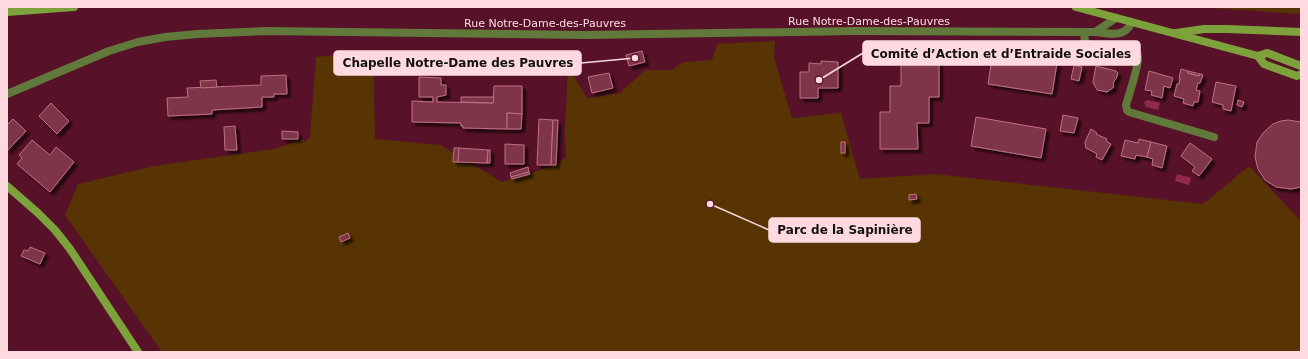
<svg xmlns="http://www.w3.org/2000/svg" width="1308" height="359" viewBox="0 0 1308 359" font-family="'DejaVu Sans',sans-serif">
<style>
.green{fill:#583404}
.water{fill:#922b4a}
.building{fill:#7e3648;stroke:#bf7081;filter:url(#shadow)}
.lines{fill:none;stroke-linecap:round;stroke-linejoin:round}
.street{stroke:#62793c;stroke-width:8}
.secondary{stroke:#7da13b;stroke-width:8}
.labels{text-anchor:middle;dominant-baseline:central;stroke-width:3;stroke-linejoin:round;paint-order:stroke}
.street-label{font-size:11px;fill:#fedae0;stroke:#571128}
.leader{fill:none;stroke:#fedae0;stroke-width:1.5}
.callout-dot{fill:#fedae0;stroke:#571128;stroke-width:1.5}
.callout{fill:#fedae0;stroke:#fedae0;stroke-width:1.5}
.callout-label{font-size:12px;text-anchor:middle;font-weight:bold;fill:#111}
</style>
<defs>
<filter id="shadow"><feDropShadow dx="3.5" dy="3.5" stdDeviation="1" flood-color="#0009"/></filter>
</defs>
<rect width="100%" height="100%" fill="#571128"/>
<g class="green">
<path d="M1194,7H1301V14Z"/>
<path d="M775,41L774,58L792,118L841,113L860,179L934,174L1203,204L1249,166L1301,221V352H162L65,215L78,184L154,166L274,149L303,139L304,142L310,137L316,57L373,52L375,139L440,145L502,182L556,165L566,157L565,132L568,66L587,98L620,93L645,70H672L683,62L712,60L717,44Z"/>
</g>
<g class="water">
<path d="M1148,100L1160,103L1158,110L1146,107L1144,102Z"/>
<path d="M1177,174L1191,178L1189,185L1175,181Z"/>
</g>
<g class="building">
<path d="M642,51L645,62L629,66L626,55Z"/>
<path d="M993,53L1057,63L1052,94L988,84Z"/>
<path d="M901,58L939,59V97H929V123H917L918,149H880V112H890V86H901Z"/>
<path d="M821,61L838,62V88H818V98H800V72H809V63L821,64Z"/>
<path d="M1074,65L1082,67L1079,81L1071,79Z"/>
<path d="M1096,66L1116,71L1118,73L1116,79L1114,81L1113,84L1114,87L1107,92L1097,90L1093,82Z"/>
<path d="M1181,69L1188,71V73L1199,76L1200,74L1203,75L1200,83H1198L1196,90L1200,91L1198,102H1194L1193,106L1183,103L1184,99L1174,96L1177,84H1179L1180,78H1179Z"/>
<path d="M1149,71L1173,78L1170,88L1164,86L1162,98L1151,95L1152,91L1145,90Z"/>
<path d="M1188,71L1200,74L1199,76L1188,73Z"/>
<path d="M609,73L613,88L592,93L588,77Z"/>
<path d="M286,75L287,94H274V97H262V107L212,110V114L168,116L167,98L188,97L187,88L261,85V76Z"/>
<path d="M419,77L441,78V85H446V95L437,97V102L493,103L494,86H522V114L507,113V129L463,128V126H461V123L412,122V101L433,102V97H419Z"/>
<path d="M216,80L217,87L201,88L200,81Z"/>
<path d="M1216,82L1236,86L1231,111L1223,109V105L1212,102Z"/>
<path d="M461,97H494L493,103L461,102Z"/>
<path d="M1238,100L1244,102L1242,107L1237,105Z"/>
<path d="M51,103L69,121L57,134L39,116Z"/>
<path d="M507,113L522,114L521,129H507Z"/>
<path d="M1063,115L1078,118L1074,133L1060,131Z"/>
<path d="M976,117L1046,129L1041,158L971,146Z"/>
<path d="M13,119L26,131L7,151V125Z"/>
<path d="M539,119L553,120L551,165H537Z"/>
<path d="M553,120H558L556,165H551Z"/>
<path d="M1288,120L1301,122V187L1291,189L1276,187L1265,180L1258,169L1255,157L1257,142L1264,132L1273,124L1281,121Z"/>
<path d="M235,126L237,150H225L224,127Z"/>
<path d="M1091,129L1097,133L1096,134L1107,139L1106,141L1111,144L1102,160L1096,157L1097,154L1086,148L1085,142Z"/>
<path d="M282,131L298,132V139H282Z"/>
<path d="M1139,139L1151,142L1147,157L1136,155L1135,159L1121,156L1125,140L1138,143Z"/>
<path d="M32,140L50,155L56,147L74,162L50,192L17,164L22,158L19,155Z"/>
<rect x="841" y="142" width="4" height="11"/>
<path d="M1151,142L1167,146L1162,168L1152,165L1153,159L1147,157Z"/>
<path d="M1190,143L1212,159L1199,176L1192,171L1195,167L1181,156Z"/>
<path d="M505,144L524,145V164H505Z"/>
<path d="M454,148H459L458,162H453Z"/>
<path d="M459,148L488,150L487,163L458,162Z"/>
<path d="M488,150H490V163H487Z"/>
<path d="M528,167L529,172L511,177L510,173Z"/>
<path d="M529,172L530,174L512,179L511,177Z"/>
<path d="M916,194L917,199L909,200V195Z"/>
<path d="M348,233L350,238L341,242L339,237Z"/>
<path d="M30,247L45,253L40,264L21,256L24,250L28,251Z"/>
</g>
<g class="lines">
<g class="street">
<path d="M1084,32L1085,42L1091,46L1130,49C1134,50 1138,52 1138,57C1139,66 1129,94 1126,105L1127,110L1129,112L1214,137"/>
<path d="M1095,32L1116,18"/>
<path d="M7,94L109,51L138,42L165,37L197,34L265,31L586,35L855,31L1095,32C1104,33 1121,37 1128,28C1130,27 1130,24 1131,22"/>
</g>
<g class="secondary">
<path d="M1076,7L1258,56L1267,53L1301,66"/>
<path d="M7,12L74,7"/>
<path d="M1176,33L1204,29H1227L1301,32"/>
<path d="M1258,56L1264,64L1297,76L1301,74"/>
<path d="M7,186L38,213L55,230L70,249L138,352"/>
</g>
</g>
<g class="labels">
<g class="street-label">
<text x="869" y="21">Rue Notre-Dame-des-Pauvres</text>
<text x="545" y="23">Rue Notre-Dame-des-Pauvres</text>
</g>
</g>
<path class="leader" d="M819 80L863 53M635 58L581 63M710 204L769 230"/>
<g class="callout-dot">
<circle cx="819" cy="80" r="4"/>
<circle cx="635" cy="58" r="4"/>
<circle cx="710" cy="204" r="4"/>
</g>
<g class="callout">
<rect x="863" y="41" width="277" height="24" rx="4"/>
<rect x="334" y="51" width="247" height="24" rx="4"/>
<rect x="769" y="218" width="151" height="24" rx="4"/>
</g>
<g class="callout-label">
<text x="1001" y="58">Comité d’Action et d’Entraide Sociales</text>
<text x="458" y="67">Chapelle Notre-Dame des Pauvres</text>
<text x="845" y="234">Parc de la Sapinière</text>
</g>
<rect width="1308" height="359" fill="none" stroke="#fedae0" stroke-width="16"/>
</svg>
